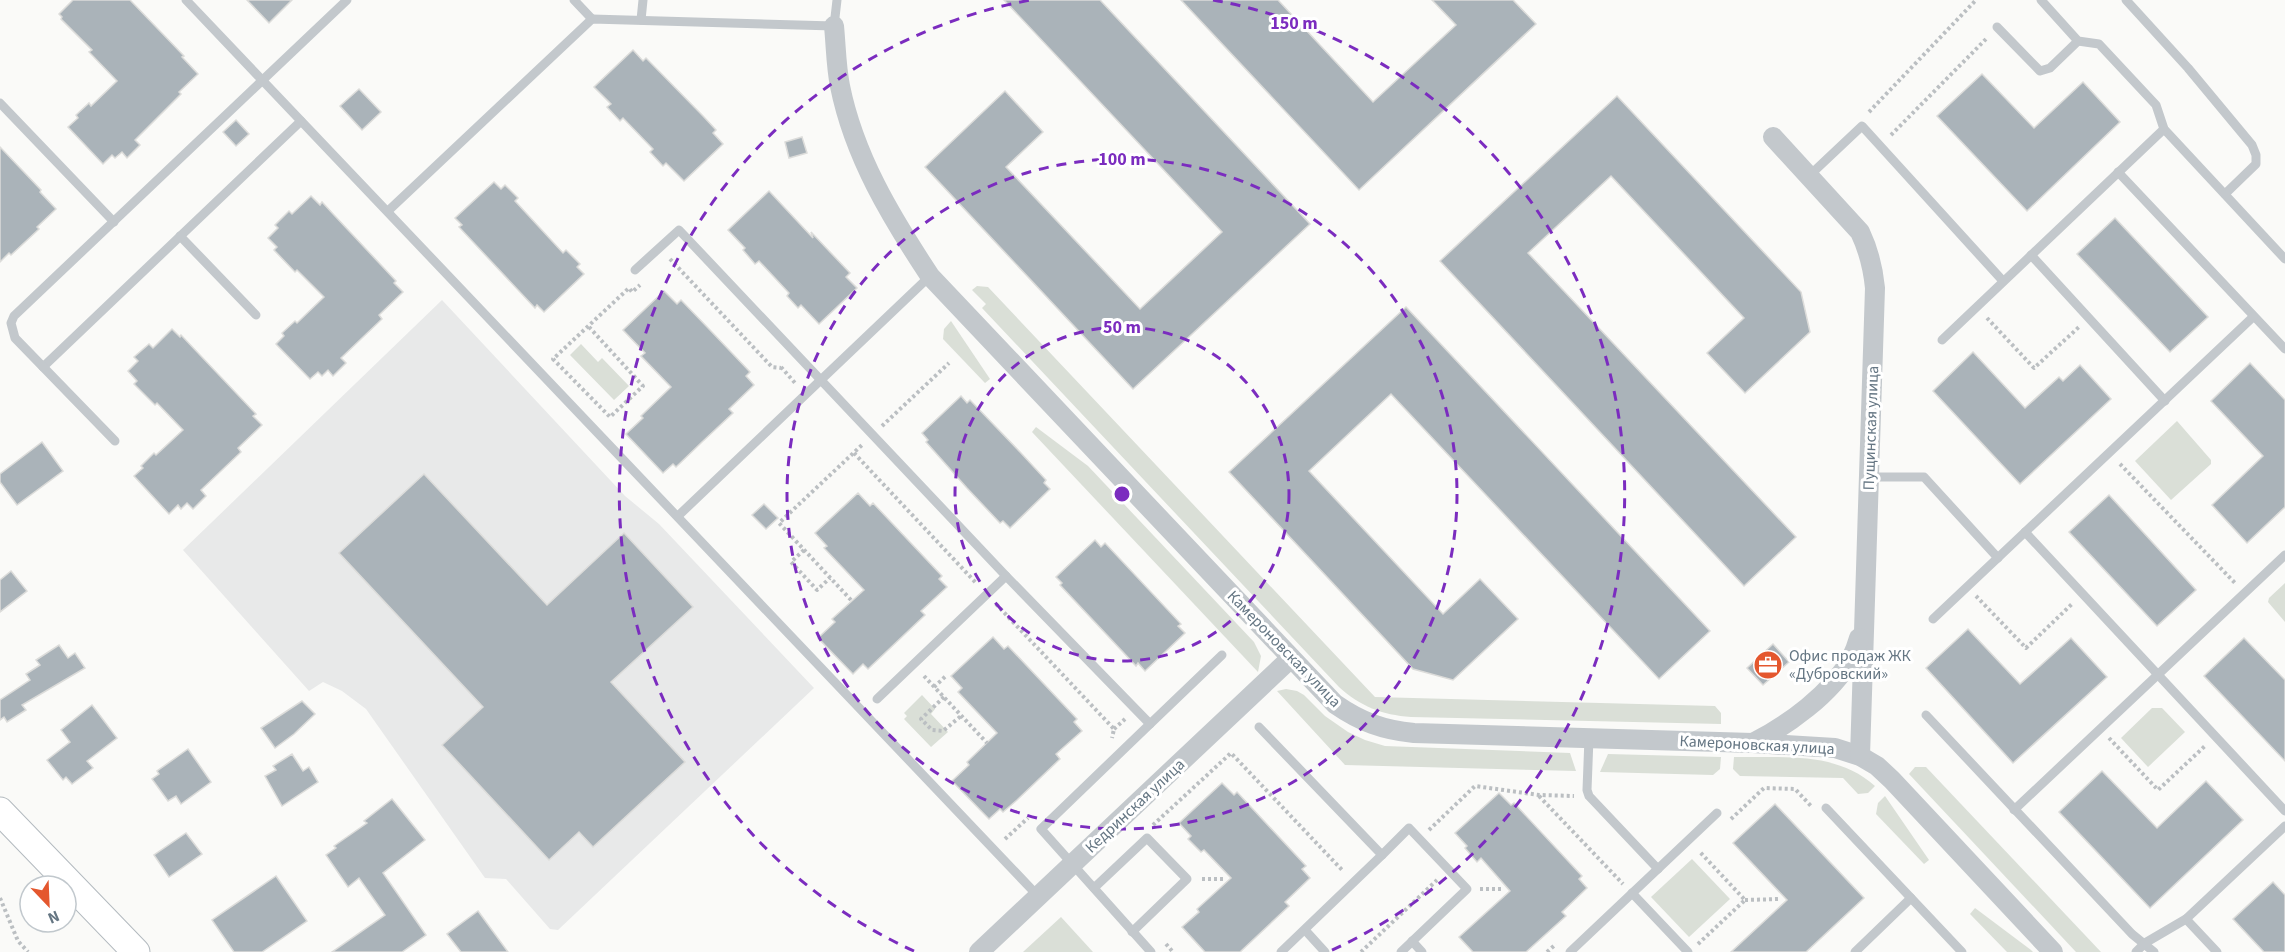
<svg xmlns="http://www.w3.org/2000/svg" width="2285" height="952" viewBox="0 0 2285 952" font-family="'Source Sans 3',sans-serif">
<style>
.built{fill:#e8e9e9}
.green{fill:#dadfd7}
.building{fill:#aab3b9;stroke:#dcdcda;stroke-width:1.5}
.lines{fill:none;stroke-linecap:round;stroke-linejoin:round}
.secondary-casing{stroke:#b3babf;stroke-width:29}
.path{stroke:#bbbfc2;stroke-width:4;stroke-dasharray:3 3;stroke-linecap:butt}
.lane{stroke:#c3c8cc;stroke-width:9}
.street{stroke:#c3c8cc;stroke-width:20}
.secondary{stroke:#fff;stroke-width:27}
.ring{fill:none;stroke:#7b2cbf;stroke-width:3;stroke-dasharray:10 8}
.labels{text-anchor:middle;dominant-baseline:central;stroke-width:6;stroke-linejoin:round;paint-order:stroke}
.street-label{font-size:16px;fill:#657683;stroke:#fff}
.poi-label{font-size:16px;fill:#657683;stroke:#fff;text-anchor:start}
.centre{fill:#7b2cbf;stroke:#fff;stroke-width:3}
.ring-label{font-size:18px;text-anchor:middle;font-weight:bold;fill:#7b2cbf;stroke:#fff;stroke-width:6;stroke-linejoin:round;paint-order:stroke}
</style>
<rect width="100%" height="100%" fill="#fafaf8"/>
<path class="built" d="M442,300L625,496L659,524L814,688L558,930L550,929L506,879L485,878L366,709L342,691L323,682L309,691L183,550Z"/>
<g class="green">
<path d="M977,286L988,287L1375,697L1715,706L1721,713V724L1411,717C1382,715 1360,706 1339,687L982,308L986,304L972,290Z"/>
<path d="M951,321L990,379L985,383L943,339L944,329Z"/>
<path d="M581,344L598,362L602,358L629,386L614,400L570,355Z"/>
<path d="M2177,421L2211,460V464L2171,500L2135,461Z"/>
<path d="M1036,427L1088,466L1254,642L1261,656L1258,672L1032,432Z"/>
<path d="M2285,583V622L2268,602L2269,598Z"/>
<path d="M1286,689L1297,691L1304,695L1325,716L1348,732L1365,740L1385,746L1570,753L1576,771L1345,765L1277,691Z"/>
<path d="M922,695L935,709L931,714L948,732L931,747L904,719L907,716L904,713Z"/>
<path d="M2152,708H2162L2185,732L2148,767L2121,738Z"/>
<path d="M1608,754L1721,757L1720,769L1713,775L1600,772Z"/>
<path d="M1734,757C1783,758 1836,751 1875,786L1868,793L1858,794L1843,778L1740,776L1733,769Z"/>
<path d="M1915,767H1926L2101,952H2076L1909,774Z"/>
<path d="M1885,796L1929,860L1924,864L1876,814L1878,803Z"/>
<path d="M1692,859L1730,899L1689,937L1651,897Z"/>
<path d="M1975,908L2031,950L2033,952H2007L1970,914Z"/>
<path d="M1061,917L1093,952H1023Z"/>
</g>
<g class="building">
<path d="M73,0H130L184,56L182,57L198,74L179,92L181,94L135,140L140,145L127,158L122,152L115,158L112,155L103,164L68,127L78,118L76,115L89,103L91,106L117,81L89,52L92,50L61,19L62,17L59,14Z"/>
<path d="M247,0H292L269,23Z"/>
<path d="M1004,0H1100L1310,224L1133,389L925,167L1005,91L1043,132L1006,167L1140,309L1222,232Z"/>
<path d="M1181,0H1278L1373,102L1456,25L1432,0H1513L1536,24L1359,190Z"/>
<path d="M633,50L643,61L646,58L703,116L716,130L713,133L723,144L684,181L666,163L663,166L650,152L653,149L623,118L620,121L607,107L611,104L594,87Z"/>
<path d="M1982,74L2034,128L2083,82L2120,122L2027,211L1937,116Z"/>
<path d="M359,89L381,112L362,130L340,106Z"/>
<path d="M1617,96L1801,292L1810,332L1745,393L1707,353L1744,318L1611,176L1528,253L1796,537L1744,586L1440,261Z"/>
<path d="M236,120L249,134L236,146L223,132Z"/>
<path d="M802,137L807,153L789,158L785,142Z"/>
<path d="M0,147L41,190L40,192L56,209L37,227L39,229L11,255L9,253L0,262Z"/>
<path d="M494,182L501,189L505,185L518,198L515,201L563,253L566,250L580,264L577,267L584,274L544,312L537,305L535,308L459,227L462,225L455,218Z"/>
<path d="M769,191L813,238L811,232L850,273L846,277L857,288L819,324L801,305L798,308L787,296L789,293L759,261L755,264L743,250L745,248L728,230Z"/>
<path d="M311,196L320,205L322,202L334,215L396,281L394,283L403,292L379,315L382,319L341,358L346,363L333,376L328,370L322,376L318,372L310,379L276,344L284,336L282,333L295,321L297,323L324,297L297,270L295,272L274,250L277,247L268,238L278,228L275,225L289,211L292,214Z"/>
<path d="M2115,218L2208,317L2170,352L2077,254Z"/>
<path d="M664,291L677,304L681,300L709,329L750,372L746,376L754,385L729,409L733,413L702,442L676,467L673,464L663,473L626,434L643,418L641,416L671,387L641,356L645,353L623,330Z"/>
<path d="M1406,307L1710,631L1659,679L1391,394L1309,471L1443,614L1480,579L1518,619L1453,680L1413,669L1229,472Z"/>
<path d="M172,329L180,337L181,335L256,414L253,416L262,425L238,448L241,452L201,490L206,496L193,509L187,503L181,509L178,505L169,514L134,476L143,468L141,466L154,453L156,455L183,430L157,403L155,405L134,384L137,381L128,371L138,361L134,357L149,344L153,348Z"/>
<path d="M1973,352L2025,408L2059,377L2063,381L2080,365L2111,399L2020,484L1933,391Z"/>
<path d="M2250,363L2285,400V507L2247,543L2212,505L2263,456L2211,401Z"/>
<path d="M961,396L967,403L970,400L1020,452L1046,480L1044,483L1050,489L1010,528L1003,521L1000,523L967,488L926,442L928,440L922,433Z"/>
<path d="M42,442L63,471L17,505L0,482V474Z"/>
<path d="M424,474L547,605L624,533L693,607L611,682L685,762L593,847L579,832L549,860L442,745L483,707L339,553Z"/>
<path d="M858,493L870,506L873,503L942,576L939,579L947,587L921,611L925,615L868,669L863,664L853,674L818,638L835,622L832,619L864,590L824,548L827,546L815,533Z"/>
<path d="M2109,495L2196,590L2157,626L2069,532Z"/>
<path d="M764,504L778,518L766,529L752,515Z"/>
<path d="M1095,540L1101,547L1105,543L1181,624L1178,626L1185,633L1145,671L1138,663L1136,666L1123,652L1060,585L1062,583L1056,577Z"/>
<path d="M11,571L27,591L0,612V580Z"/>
<path d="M1968,629L2020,684L2071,638L2107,677L2013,763L1926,668Z"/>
<path d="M993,637L1004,649L1008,646L1077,719L1074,722L1082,731L1056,754L1060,759L1017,800L1003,812L1000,809L989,819L952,781L969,765L967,762L997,733L958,692L962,688L951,676Z"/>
<path d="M2244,638L2285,680V761L2204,676Z"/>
<path d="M1773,644L1789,662L1763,685L1747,668Z"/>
<path d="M59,645L68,658L75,653L85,668L22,705L26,710L7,722L4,717L0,720V700L30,680L26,674L40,665L36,660Z"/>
<path d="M302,701L315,714L294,734L275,748L261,728Z"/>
<path d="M92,705L117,738L87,761L93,768L72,784L66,777L63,780L47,760L70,742L61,730Z"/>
<path d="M188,749L211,782L181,804L176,796L168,801L152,779L159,774L157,771Z"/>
<path d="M292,754L303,771L309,767L318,782L282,806L265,776L276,770L273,766Z"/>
<path d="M2102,771L2157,828L2206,781L2243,820L2150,908L2059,812Z"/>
<path d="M1222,783L1234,795L1237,792L1306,866L1302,869L1310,878L1285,902L1289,906L1240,952H1205L1182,927L1199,912L1197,909L1231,878L1204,850L1201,852L1188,839L1191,836L1179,823Z"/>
<path d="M1499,793L1511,805L1514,803L1582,876L1579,879L1587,888L1562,912L1566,916L1526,952H1473L1459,937L1510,891L1481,858L1477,862L1465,848L1467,846L1455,833Z"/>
<path d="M392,799L425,840L383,873L426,935L402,952H332L385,915L359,878L348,887L326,855L336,848L334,846L367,823L364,821Z"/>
<path d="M1775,804L1864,898L1806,952H1731L1787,900L1733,843Z"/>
<path d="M186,833L202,854L169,877L154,855Z"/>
<path d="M276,876L307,921L262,952H234L212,920Z"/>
<path d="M2273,882L2285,895V952H2264L2233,919Z"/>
<path d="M478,911L508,952H461L447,934Z"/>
</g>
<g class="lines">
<g class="secondary-casing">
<path id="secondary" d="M0,811L136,952"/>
</g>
<g class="path">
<path d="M1869,112L1976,0"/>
<path d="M1891,135L1987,38"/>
<path d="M670,259L772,367L781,368"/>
<path d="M1987,318L2034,368L2079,327"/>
<path d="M589,327L643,386L610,417L553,359L629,288L632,292L640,285"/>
<path d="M781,367L795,383"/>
<path d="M882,426L949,363"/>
<path d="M854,453L977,584"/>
<path d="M2120,464L2235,583"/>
<path d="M804,550L791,562L817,590L830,578"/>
<path d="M1976,596L2026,648L2073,603"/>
<path d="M851,600L779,523L863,444"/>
<path d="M996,604L1114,729L1112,738"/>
<path d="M924,676L987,743"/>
<path d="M934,687L947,675"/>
<path d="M944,697L921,719L932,730L943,731L961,716"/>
<path d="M1114,729L1125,719"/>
<path d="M2109,738L2158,790L2206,745"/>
<path d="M1539,796L1623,884"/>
<path d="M1731,819L1764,788L1795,789L1812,807"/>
<path d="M1153,825L1231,753L1343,871"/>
<path d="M1429,830L1475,786L1539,795L1574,796"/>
<path d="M1005,839L1028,818"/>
<path d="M1202,879H1226"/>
<path d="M1480,889H1504"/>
<path d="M0,898L18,941L28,952"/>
<path d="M1745,900L1779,899"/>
<path d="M1166,944L1173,952"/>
<path d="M1698,944L1745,900L1699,851"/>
<path d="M1361,952L1437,880"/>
<path d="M1547,952L1556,944"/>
</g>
<g class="lane">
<path d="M186,0L1038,896"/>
<path d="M574,0L592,19"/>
<path d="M2041,0L2078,41L2099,44L2156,105L2164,129L2285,259"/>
<path d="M2126,0L2188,68L2252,145L2256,155V164L2225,194"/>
<path d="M641,20L643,0"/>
<path d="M1997,27L2040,71L2050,68L2078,41"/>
<path d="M0,103L114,222"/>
<path d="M2118,172L2285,349"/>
<path d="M1810,175L1862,126L2003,281"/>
<path d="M388,211L592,19L834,26L837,0"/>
<path d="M180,236L256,315"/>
<path d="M2031,255L2165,401"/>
<path d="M635,270L679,230L1006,576L1150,724L1041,829L1151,952"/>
<path d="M1942,340L2164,129"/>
<path d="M43,367L301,121"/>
<path d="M115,441L15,338L11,323L14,316L347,0"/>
<path d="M1869,477H1924L1998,558"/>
<path d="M678,516L930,276"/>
<path d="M2025,532L2285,811"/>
<path d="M1933,619L2253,317"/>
<path d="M877,699L1006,576"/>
<path d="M1926,715L2132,934L2154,952"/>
<path d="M1150,724L1222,655"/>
<path d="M1259,727L1382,855L1281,952"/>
<path d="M1589,738L1587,790L1589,796L1658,869"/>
<path d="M1826,808L1962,952"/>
<path d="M2014,810L2285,555"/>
<path d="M1382,855L1409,828L1467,889L1401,952"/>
<path d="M1094,888L1147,838L1187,879L1132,932"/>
<path d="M1632,893L1688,952"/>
<path d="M2186,919L2217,952"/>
<path d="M1305,930L1325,952"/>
<path d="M1412,941L1422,952"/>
<path d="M1570,952L1717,813"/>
<path d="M1855,952L1911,898"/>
<path d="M2136,952L2145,943L2186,919L2285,826"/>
</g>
<g class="street">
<path d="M834,26C836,46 836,66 840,86C854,156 891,217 930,276L1335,704C1361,722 1383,730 1414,733L1753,743L1835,748L1860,756L1877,766L1892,780L2053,952"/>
<path d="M1773,137L1860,232C1869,251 1873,267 1875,288L1860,756"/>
<path d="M1753,743C1788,725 1831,694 1851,659C1854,653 1857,645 1859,638"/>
<path d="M979,952L1290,659"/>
</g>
<use href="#secondary" class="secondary"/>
</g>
<g class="ring">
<circle cx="1122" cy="494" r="167"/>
<circle cx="1122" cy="494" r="335"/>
<path d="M914 951A502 502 0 0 1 1031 0M1213 0A502 502 0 0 1 1330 951"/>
</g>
<defs>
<g id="office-disc" transform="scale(1.5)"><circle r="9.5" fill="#e4572e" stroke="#fff"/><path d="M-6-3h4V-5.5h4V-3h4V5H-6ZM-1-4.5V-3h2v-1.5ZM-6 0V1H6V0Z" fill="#fff"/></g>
</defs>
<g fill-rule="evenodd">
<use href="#office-disc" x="1768" y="665"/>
</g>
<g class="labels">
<g class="street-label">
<text transform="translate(1871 428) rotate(-88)">Пущинская улица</text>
<text transform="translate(1284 649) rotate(46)">Камероновская улица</text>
<text transform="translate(1757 745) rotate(3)">Камероновская улица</text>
<text transform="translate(1135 806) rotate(-43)">Кедринская улица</text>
</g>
<g class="poi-label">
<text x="1789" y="656">Офис продаж ЖК<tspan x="1789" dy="18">«Дубровский»</tspan></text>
</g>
</g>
<circle cx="1122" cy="494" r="9" class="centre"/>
<g class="ring-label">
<text x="1294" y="29">150 m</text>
<text x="1122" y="165">100 m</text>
<text x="1122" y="333">50 m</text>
</g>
<g transform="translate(48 904) rotate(157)"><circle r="28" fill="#ffffff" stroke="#c1c8cd" stroke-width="1.5"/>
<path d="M0-4.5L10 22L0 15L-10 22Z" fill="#e4572e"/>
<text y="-9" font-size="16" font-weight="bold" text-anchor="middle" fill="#657683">N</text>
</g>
</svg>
